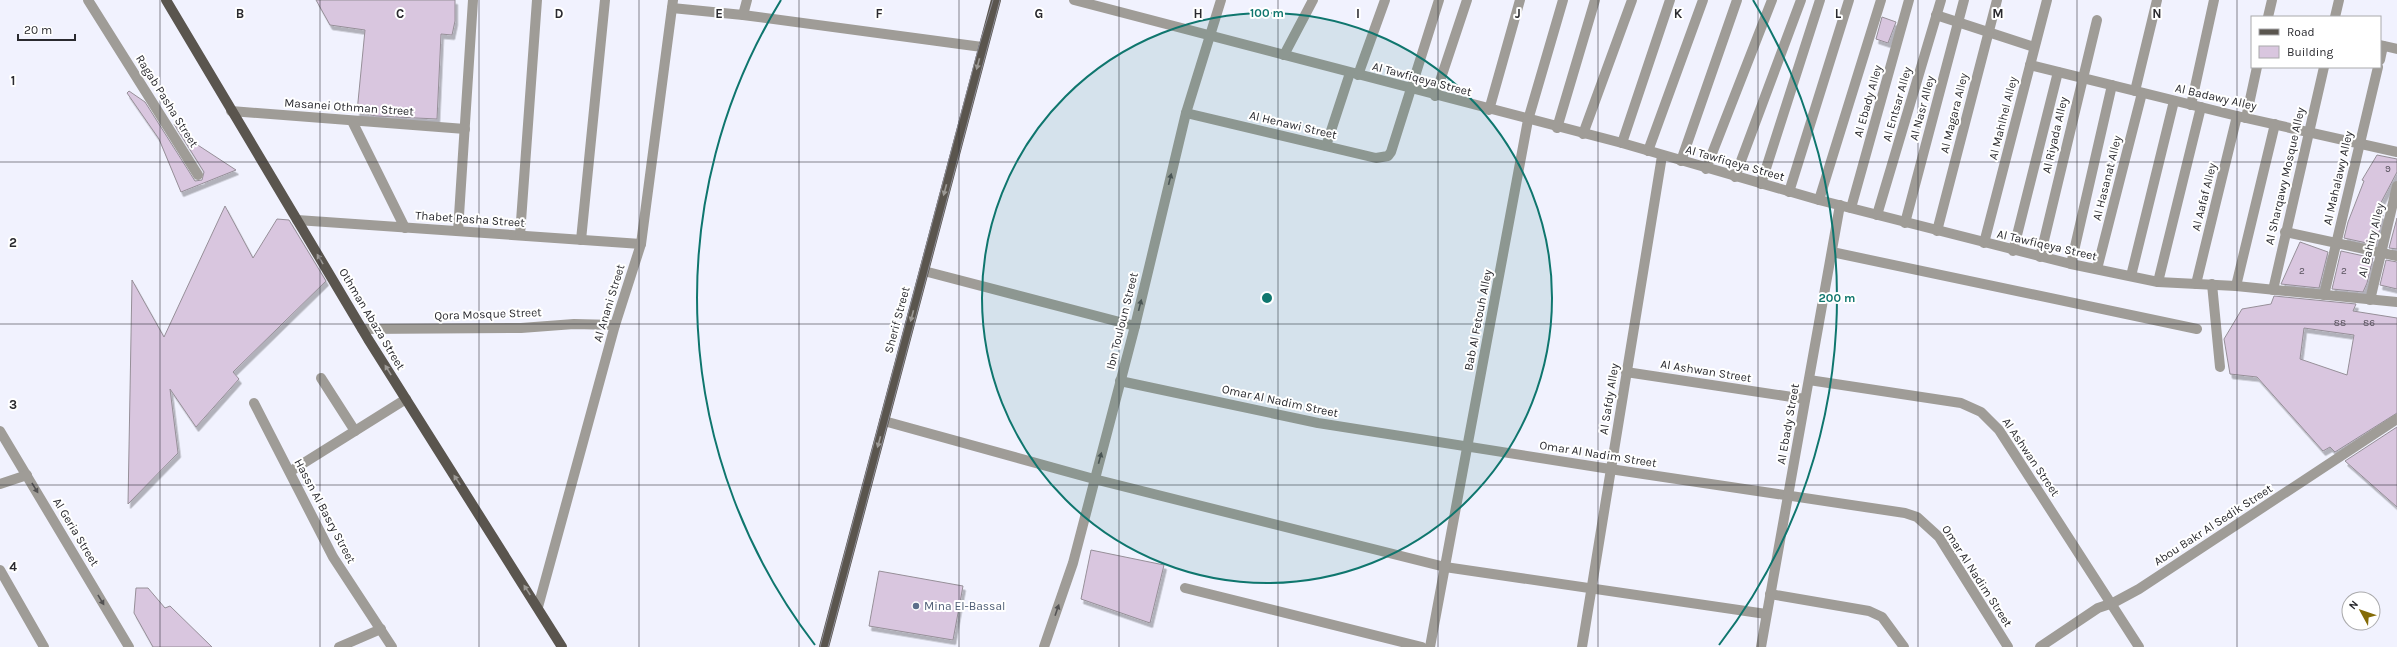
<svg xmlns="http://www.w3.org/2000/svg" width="2397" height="647" viewBox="0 0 2397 647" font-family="Karla,sans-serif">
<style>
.building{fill:#d9c6df;stroke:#968f98;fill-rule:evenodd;filter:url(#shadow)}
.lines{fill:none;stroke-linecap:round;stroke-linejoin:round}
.minor{stroke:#9f9c97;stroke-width:10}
.major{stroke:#5a554e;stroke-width:10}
.tram{stroke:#8b8b94;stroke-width:1}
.oneway{fill:#9c9995}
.oneway2{fill:#535253}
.grid{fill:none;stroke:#2a2a2f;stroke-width:1;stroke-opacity:0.55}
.ring{fill:none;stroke:#0f766e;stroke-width:2}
.service-dot{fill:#5c6f8a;stroke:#fff;stroke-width:1.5}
.labels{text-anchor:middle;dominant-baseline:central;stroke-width:4;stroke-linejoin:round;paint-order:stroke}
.number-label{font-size:10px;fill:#56515b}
.street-label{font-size:12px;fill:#2a2a2f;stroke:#fff}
.service-label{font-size:12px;fill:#4e5e75;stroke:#fff;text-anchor:start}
.grid-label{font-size:13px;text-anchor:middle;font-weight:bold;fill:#2a2a2f;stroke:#fff;stroke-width:4;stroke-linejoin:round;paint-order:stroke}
.centre{fill:#0f766e;stroke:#fff;stroke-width:2}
.ring-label{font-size:12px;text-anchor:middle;font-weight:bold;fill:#0f766e;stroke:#fff;stroke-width:4;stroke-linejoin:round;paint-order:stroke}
</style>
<defs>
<filter id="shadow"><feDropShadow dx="2.5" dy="4.5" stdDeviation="0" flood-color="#0004"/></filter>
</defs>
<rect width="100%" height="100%" fill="#f1f2fe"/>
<g class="building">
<path d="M316,0H455V21L452,35L441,34L437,119L376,116L357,112L365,30L330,25Z"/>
<path d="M1882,17L1896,22L1888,43L1876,39Z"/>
<path d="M129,91L145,102L195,181L202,180L204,172L174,124L190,137L187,138L236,170L181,192L159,139L127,93Z"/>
<path d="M2377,155L2397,159V172L2375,214L2383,215L2376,245L2344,238L2348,222L2364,181L2362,180Z"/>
<path d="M225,206L253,258L277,219L289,220L326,281L233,372L239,379L196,427L170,389L178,453L128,504L132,280L164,337Z"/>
<path d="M2397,218V249L2389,248Z"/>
<path d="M2300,242L2328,252L2319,288L2281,284Z"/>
<path d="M2341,251L2373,258L2367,283L2363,292L2332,289Z"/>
<path d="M2386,260L2397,262V289L2380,285Z"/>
<path d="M2274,296L2356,304L2353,311L2397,318V413L2335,452L2330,447L2323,451L2257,377L2230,374L2224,339L2242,309L2271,304ZM2304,328L2354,335L2347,375L2300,359Z"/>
<path d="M2397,427V507L2345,461Z"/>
<path d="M1091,550L1164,565L1150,623L1081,599Z"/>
<path d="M879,571L963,586L953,640L869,626Z"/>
<path d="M136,588H148L165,608L170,606L212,647H153L134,613Z"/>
</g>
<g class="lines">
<g class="minor">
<path d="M88,0L198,175"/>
<path d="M1074,0L1622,143L1819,200L2071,264L2158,282L2236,286L2397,302"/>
<path d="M672,8L743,15L982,47"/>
<path d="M743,15L747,0"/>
<path d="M1936,15L2034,47"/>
<path d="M2268,17L2272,0"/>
<path d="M2335,17L2339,0"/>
<path d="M2380,45L2397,49"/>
<path d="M1284,55L1313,0"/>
<path d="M2380,60L2383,46"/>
<path d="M2030,65L2237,116L2397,152"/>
<path d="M1358,75L1385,0"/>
<path d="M2135,91L2157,0"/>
<path d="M1435,96L1467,0"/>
<path d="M2191,105L2214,0"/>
<path d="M1489,110L1520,0"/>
<path d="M231,111L465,129"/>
<path d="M1186,113L1376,158L1388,156L1391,152L1439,0"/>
<path d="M2246,118L2257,67"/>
<path d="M352,121L405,228"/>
<path d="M1557,128L1595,0"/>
<path d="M1583,134L1632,0"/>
<path d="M1622,143L1670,0"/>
<path d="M1326,146L1350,73"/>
<path d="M1648,151L1703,0"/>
<path d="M1681,161L1737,0"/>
<path d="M1706,169L1772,0"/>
<path d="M1735,177L1801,0"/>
<path d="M1761,184L1820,0"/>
<path d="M1789,192L1849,0"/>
<path d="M1819,200L1881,0"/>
<path d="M1851,208L1909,0"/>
<path d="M1877,215L1941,0"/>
<path d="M297,220L641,244"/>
<path d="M1905,223L1964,0"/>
<path d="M458,231L473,0"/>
<path d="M1937,231L1997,0"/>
<path d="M2285,232L2397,256"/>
<path d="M520,235L537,0"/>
<path d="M581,240L605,0"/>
<path d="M1984,243L2047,0"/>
<path d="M2013,251L2058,72"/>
<path d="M1832,252L2197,329"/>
<path d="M2040,257L2097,20"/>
<path d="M2071,264L2112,85"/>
<path d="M2097,269L2142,93"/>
<path d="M924,271L1135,326"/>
<path d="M2131,276L2174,101"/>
<path d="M2158,282L2201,107"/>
<path d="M2196,284L2237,116"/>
<path d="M2212,284L2220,367"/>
<path d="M2236,286L2275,124"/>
<path d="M2273,290L2324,67"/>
<path d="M2324,295L2378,67"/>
<path d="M2370,300L2397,186"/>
<path d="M362,329L521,328L574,324L615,325"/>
<path d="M1626,372L1805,399"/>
<path d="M321,378L355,431"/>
<path d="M1809,380L1961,403L1981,412L1999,430L2139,647"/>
<path d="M1120,381L1318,423L1610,469L1905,513L1917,517L1939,537L2008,647"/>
<path d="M254,403L333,557L392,647"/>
<path d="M884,421L1094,479L1445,567L1766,614"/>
<path d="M0,431L129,647"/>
<path d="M291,471L406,399"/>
<path d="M0,484L27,475"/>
<path d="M0,570L44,647"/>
<path d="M1185,588L1422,647"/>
<path d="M1770,594L1869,611L1882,617L1904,647"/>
<path d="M538,607L615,325L641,244L673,0"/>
<path d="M339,647L381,629"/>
<path d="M1044,647L1073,563L1135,326L1186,113L1221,0"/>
<path d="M1430,647L1528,120L1563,0"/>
<path d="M1582,647L1662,156"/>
<path d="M1761,647L1840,205"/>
<path d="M2040,647L2098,608L2113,603L2139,589L2397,419"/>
</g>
<g class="major">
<path d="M166,0L368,339L562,647"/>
<path d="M824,647L996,0"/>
</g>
<g class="tram">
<path d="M820,647L979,46L993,0"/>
<path d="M828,647L1000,0"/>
</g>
</g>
<defs><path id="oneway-solid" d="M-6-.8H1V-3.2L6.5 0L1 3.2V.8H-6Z"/></defs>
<g class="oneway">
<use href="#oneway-solid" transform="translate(978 64) rotate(105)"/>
<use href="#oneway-solid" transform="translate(945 190) rotate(105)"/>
<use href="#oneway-solid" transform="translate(320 259) rotate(-121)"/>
<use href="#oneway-solid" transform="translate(912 316) rotate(105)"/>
<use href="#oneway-solid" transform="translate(388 370) rotate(-122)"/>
<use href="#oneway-solid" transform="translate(879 442) rotate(105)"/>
<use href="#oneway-solid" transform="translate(457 480) rotate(-123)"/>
<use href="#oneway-solid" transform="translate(527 590) rotate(-123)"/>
</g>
<g class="oneway2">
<use href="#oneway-solid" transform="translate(1170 179) rotate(-76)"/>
<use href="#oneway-solid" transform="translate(1140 305) rotate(-76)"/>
<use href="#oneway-solid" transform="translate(1100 458) rotate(-75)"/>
<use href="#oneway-solid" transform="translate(35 488) rotate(59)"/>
<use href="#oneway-solid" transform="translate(101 600) rotate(59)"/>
<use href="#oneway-solid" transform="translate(1057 610) rotate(-71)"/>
</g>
<path class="grid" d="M160,0V647M320,0V647M479,0V647M639,0V647M799,0V647M959,0V647M1119,0V647M1278,0V647M1438,0V647M1598,0V647M1758,0V647M1918,0V647M2077,0V647M2237,0V647M0,162H2397M0,324H2397M0,485H2397"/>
<circle cx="1267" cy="298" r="285" fill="#0f766e" fill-opacity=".12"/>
<g class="ring">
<circle cx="1267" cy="298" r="285"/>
<path d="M815 645A570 570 0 0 1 781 0M1753 0A570 570 0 0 1 1719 645"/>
</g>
<circle class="service-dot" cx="916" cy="606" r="4"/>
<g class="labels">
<g class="number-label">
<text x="2388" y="169">9</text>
<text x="2302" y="271">2</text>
<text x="2344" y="271">2</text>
<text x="2340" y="323">88</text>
<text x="2369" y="323">86</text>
</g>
<g class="street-label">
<text transform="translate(1422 79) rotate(15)">Al Tawfiqeya Street</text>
<text transform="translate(2216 97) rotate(13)">Al Badawy Alley</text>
<text transform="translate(167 101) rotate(58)">Ragab Pasha Street</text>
<text transform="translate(1868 101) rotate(-74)">Al Ebady Alley</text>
<text transform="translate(1897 104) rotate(-74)">Al Entsar Alley</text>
<text transform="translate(349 107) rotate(4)">Masanei Othman Street</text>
<text transform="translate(1922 108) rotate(-75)">Al Nasr Alley</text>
<text transform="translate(1954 113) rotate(-76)">Al Magara Alley</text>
<text transform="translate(2003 118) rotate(-76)">Al Mahlhel Alley</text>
<text transform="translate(1293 125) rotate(13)">Al Henawi Street</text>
<text transform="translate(2055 135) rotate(-77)">Al Riyada Alley</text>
<text transform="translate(1735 163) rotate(16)">Al Tawfiqeya Street</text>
<text transform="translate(2285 176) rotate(-77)">Al Sharqawy Mosque Alley</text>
<text transform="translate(2107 178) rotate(-76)">Al Hasanat Alley</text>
<text transform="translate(2338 178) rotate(-77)">Al Mahalawy Alley</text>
<text transform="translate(2204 197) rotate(-76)">Al Aafaf Alley</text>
<text transform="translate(470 219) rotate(4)">Thabet Pasha Street</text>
<text transform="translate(2371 240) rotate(-76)">Al Bahiry Alley</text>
<text transform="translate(2047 245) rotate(13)">Al Tawfiqeya Street</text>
<text transform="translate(609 303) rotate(-73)">Al Anani Street</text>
<text transform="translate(488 314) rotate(-2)">Qora Mosque Street</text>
<text transform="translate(372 319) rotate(59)">Othman Abaza Street</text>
<text transform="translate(897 320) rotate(-75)">Sherif Street</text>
<text transform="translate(1478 320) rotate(-79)">Bab Al Fetouh Alley</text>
<text transform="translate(1122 321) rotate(-76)">Ibn Touloun Street</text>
<text transform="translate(1706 371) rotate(9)">Al Ashwan Street</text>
<text transform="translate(1609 399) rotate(-81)">Al Safdy Alley</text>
<text transform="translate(1280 401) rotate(12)">Omar Al Nadim Street</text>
<text transform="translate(1788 424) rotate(-80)">Al Ebady Street</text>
<text transform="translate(1598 454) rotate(9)">Omar Al Nadim Street</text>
<text transform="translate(2031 457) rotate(56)">Al Ashwan Street</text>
<text transform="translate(325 511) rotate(62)">Hassn Al Basry Street</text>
<text transform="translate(2213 525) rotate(-33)">Abou Bakr Al Sedik Street</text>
<text transform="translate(76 532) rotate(59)">Al Geria Street</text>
<text transform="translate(1977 576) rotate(57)">Omar Al Nadim Street</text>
</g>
<g class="service-label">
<text x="924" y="606">Mina El-Bassal</text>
</g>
</g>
<g class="grid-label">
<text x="240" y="18">B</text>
<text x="400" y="18">C</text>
<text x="559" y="18">D</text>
<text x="719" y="18">E</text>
<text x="879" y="18">F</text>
<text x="1039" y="18">G</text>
<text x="1198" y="18">H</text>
<text x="1358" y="18">I</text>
<text x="1518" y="18">J</text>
<text x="1678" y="18">K</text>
<text x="1838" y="18">L</text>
<text x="1998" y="18">M</text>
<text x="2157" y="18">N</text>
<text x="13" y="85">1</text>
<text x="13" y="247">2</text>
<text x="13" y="409">3</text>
<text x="13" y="571">4</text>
</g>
<circle cx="1267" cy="298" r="6" class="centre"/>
<g class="ring-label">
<text x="1267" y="17">100 m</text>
<text x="1837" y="302">200 m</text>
</g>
<rect x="2251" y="16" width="130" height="52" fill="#ffffff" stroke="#aaaaac"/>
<rect x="2259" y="29" width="20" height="6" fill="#5a554e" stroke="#aaaaac"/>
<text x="2287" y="36" font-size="12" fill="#2a2a2f">Road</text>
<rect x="2259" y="46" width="20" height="12" fill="#d9c6df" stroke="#aaaaac"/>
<text x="2287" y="56" font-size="12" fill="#2a2a2f">Building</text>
<g transform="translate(2361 611) rotate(310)"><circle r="19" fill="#ffffff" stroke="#aaaaac"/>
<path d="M0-3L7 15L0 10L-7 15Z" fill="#846b07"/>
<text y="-6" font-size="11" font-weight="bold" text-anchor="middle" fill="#2a2a2f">N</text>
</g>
<path d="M18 34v6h57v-6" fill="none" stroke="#2a2a2f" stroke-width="2"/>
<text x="24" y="34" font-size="12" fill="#2a2a2f" stroke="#ffffff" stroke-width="3" paint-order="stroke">20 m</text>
</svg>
